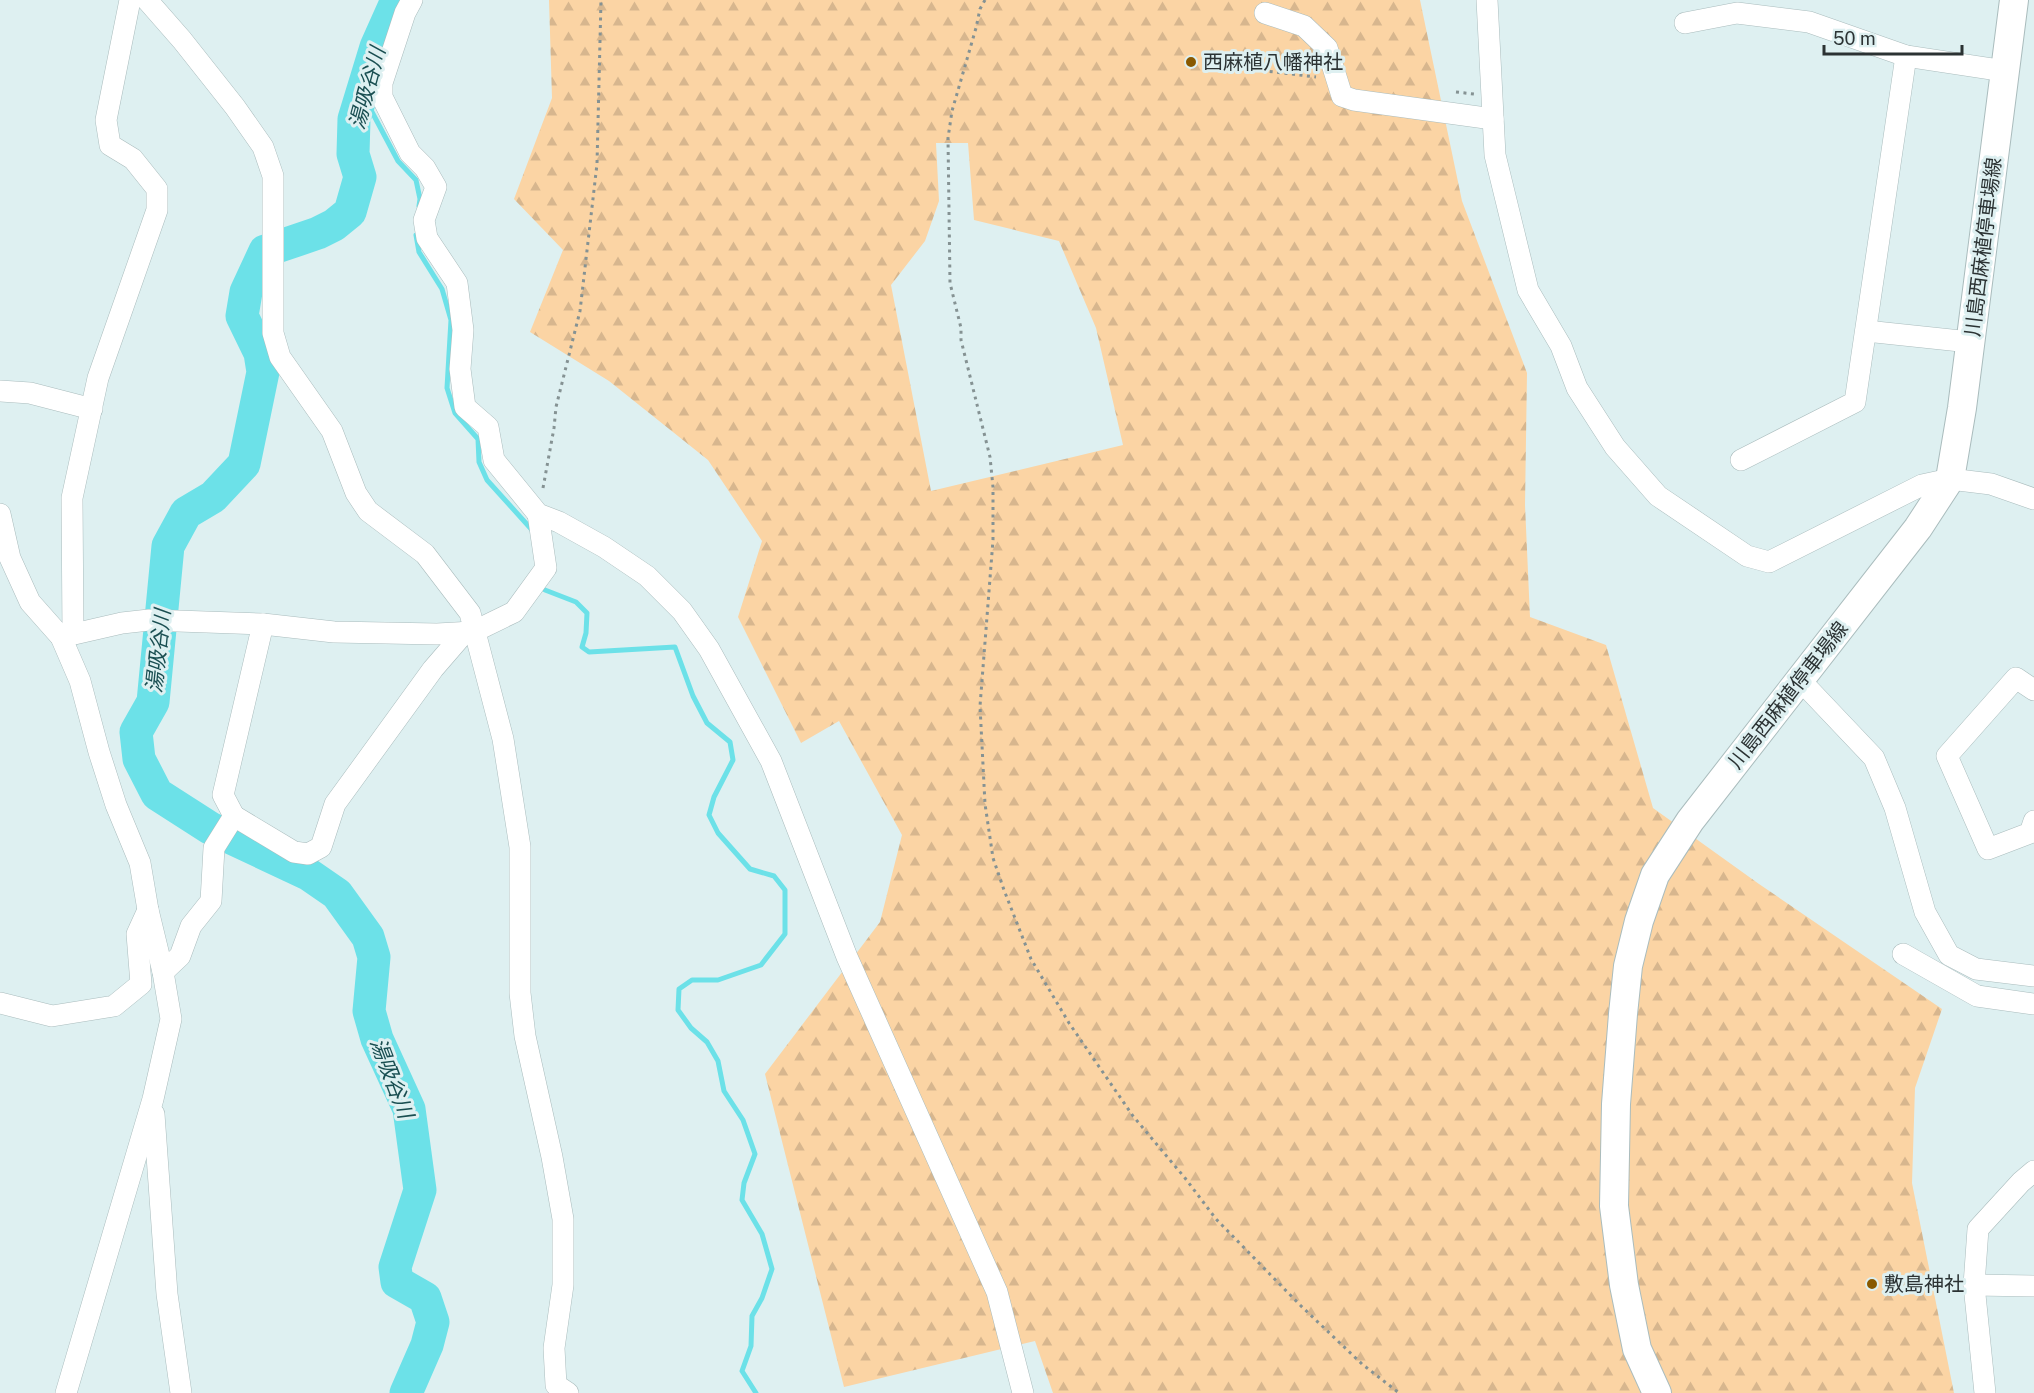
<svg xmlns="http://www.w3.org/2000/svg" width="2034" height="1393" viewBox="0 0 2034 1393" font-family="'Public Sans','Noto Sans JP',sans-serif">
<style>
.forest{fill:url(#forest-firs);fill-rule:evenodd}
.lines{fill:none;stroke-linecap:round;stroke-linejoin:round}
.stream{stroke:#6ce1e8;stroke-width:5}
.river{stroke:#6ce1e8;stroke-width:33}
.street-casing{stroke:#aabcbd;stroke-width:22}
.secondary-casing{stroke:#aabcbd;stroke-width:30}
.path{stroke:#859293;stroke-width:3;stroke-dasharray:3 4.5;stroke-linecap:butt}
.street{stroke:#fff;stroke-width:21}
.secondary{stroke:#fff;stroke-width:28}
.poi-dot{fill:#895900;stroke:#def0f1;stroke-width:2}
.labels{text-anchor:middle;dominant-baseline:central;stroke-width:6;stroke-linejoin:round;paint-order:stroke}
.poi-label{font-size:20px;fill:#2b3233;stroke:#def0f1;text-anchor:start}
.street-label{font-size:20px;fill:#2b3233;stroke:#def0f1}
.water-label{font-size:21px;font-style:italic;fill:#194e51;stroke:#def0f1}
</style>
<defs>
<pattern id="forest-firs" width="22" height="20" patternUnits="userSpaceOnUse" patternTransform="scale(1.5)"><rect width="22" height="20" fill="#fbd4a4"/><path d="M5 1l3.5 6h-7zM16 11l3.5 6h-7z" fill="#d7b68e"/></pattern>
</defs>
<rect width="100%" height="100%" fill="#def0f1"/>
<path class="forest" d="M549,0H1420L1462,201L1527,373L1525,505L1530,617L1606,645L1653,808L1759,884L1942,1009L1915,1088L1912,1183L1954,1393H1053L1035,1341L844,1387L765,1074L880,922L902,835L839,721L801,743L738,617L762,541L708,460L609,381L530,332L563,250L514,199L552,98ZM936,143H968L974,220L1059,241L1096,328L1123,445L931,491L891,285L925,241L939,201Z"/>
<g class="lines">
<g class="stream">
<path d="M363,95L398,161L416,180L420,199L419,206"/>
<path d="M416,235L419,252L442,289L451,320L447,388L455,413L478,439L479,462L487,480L533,531"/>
<path d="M545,590L576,602L587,613L586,633L582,647L589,652L675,647L693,696L707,723L730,742L733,760L714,797L709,815L718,833L750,869L774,876L785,890V934L761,965L718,980H692L679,989L678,1010L691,1028L707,1042L718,1061L724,1091L743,1120L755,1154L744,1183L742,1200L762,1234L772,1269L762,1298L752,1316L751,1346L742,1371L756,1393"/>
</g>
<path class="river" d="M397,0L376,47L354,119L353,154L360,177L350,212L334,225L318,233L265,251L246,292L242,316L260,353L263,372L244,464L213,497L186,513L168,546L153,702L136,732L139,759L157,794L210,828L308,874L337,894L368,937L374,957L369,1011L377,1039L409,1109L420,1190L395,1267L397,1282L425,1298L433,1322L427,1345L406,1393"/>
<g class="street-casing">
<g id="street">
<path d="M147,0L182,40L235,107L263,147L273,176V333L280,357L332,431L356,493L368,511L425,554L470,613L503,739L520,847V993L525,1036L552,1157L563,1219V1285L554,1348L556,1385L568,1393"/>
<path d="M412,0L405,13L382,83V97L410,153L425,168L436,187L424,220L427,238L457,283L463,330L460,369L465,407L488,427L494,460L538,514L559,522L604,547L647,576L682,611L709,649L771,761L847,957L997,1292L1023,1393"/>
<path d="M1487,0L1495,155L1528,290L1561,346L1577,388L1615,447L1658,496L1747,556L1769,562L1922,485L1950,479L1991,484L2034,499"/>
<path d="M1265,13L1304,26L1327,48L1342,96L1354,100L1493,119"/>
<path d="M1685,23L1737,13L1809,22L1906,56L2005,71"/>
<path d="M1866,331L1970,342"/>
<path d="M0,391L30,393L92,409"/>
<path d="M1741,460L1855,402L1906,56"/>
<path d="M0,514L10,558L30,602L61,637L80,681L99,752L116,805L140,863L148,910L163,972L171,1019L153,1099L66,1393"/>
<path d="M73,634L72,498L98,378L157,210V189L133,159L110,145L106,120L130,0"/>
<path d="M61,637L122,623L149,620L263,624L334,632L437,634L473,632L514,612L546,568L538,514"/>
<path d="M1800,680L1874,758L1895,808L1925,912L1949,955L1976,969L2034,976"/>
<path d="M2034,690L2016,678L1947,756L1988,849L2030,833L2034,821"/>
<path d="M234,816L294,852L308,854L321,847L335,804L433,669L465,632"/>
<path d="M1903,954L1977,996L2034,1004"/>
<path d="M163,972L180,956L191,926L211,901L214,848L234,816L223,795L263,624"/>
<path d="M0,1003L52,1016L114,1006L141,984L137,934L148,910"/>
<path d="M154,1114L167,1294L181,1393"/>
<path d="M1974,1285L2034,1286"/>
<path d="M1985,1393L1974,1285L1978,1229L2021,1182L2034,1171"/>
</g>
</g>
<g class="secondary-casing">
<path id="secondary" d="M1657,1393L1637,1349L1624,1285L1614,1206L1616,1104L1623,1014L1628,966L1639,921L1655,875L1690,821L1918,528L1950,479L1962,408L2014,0"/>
</g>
<g class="path">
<path d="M985,0L980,9L976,28L952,111L948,138L950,283L961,328V340L990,457L993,487V540L980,706L985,804L993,858L1004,890L1031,959L1069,1023L1133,1116L1185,1178L1216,1219L1300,1305L1362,1364L1399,1393"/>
<path d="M1225,66L1316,77"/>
<path d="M1456,92L1474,94"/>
<path d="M543,488L554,428L556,407L580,311L597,164L601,0"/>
</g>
<use href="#street" class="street"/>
<use href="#secondary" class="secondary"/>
</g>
<g class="poi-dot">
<circle cx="1191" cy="62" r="6"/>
<circle cx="1872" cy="1284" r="6"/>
</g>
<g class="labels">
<g class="poi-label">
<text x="1203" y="62">西麻植八幡神社</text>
<text x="1884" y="1284">敷島神社</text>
</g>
<g class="street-label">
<text transform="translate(1983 247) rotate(-83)">川島西麻植停車場線</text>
<text transform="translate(1788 695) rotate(-52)">川島西麻植停車場線</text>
</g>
<g class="water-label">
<text transform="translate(367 88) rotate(-75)">湯吸谷川</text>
<text transform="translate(158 651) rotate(-84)">湯吸谷川</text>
<text transform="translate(392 1078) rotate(69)">湯吸谷川</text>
</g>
</g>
<path d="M1824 45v9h138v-9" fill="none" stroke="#2b3233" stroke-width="3"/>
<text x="1833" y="45" font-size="18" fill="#2b3233" stroke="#def0f1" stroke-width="4.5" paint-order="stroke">50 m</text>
</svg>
